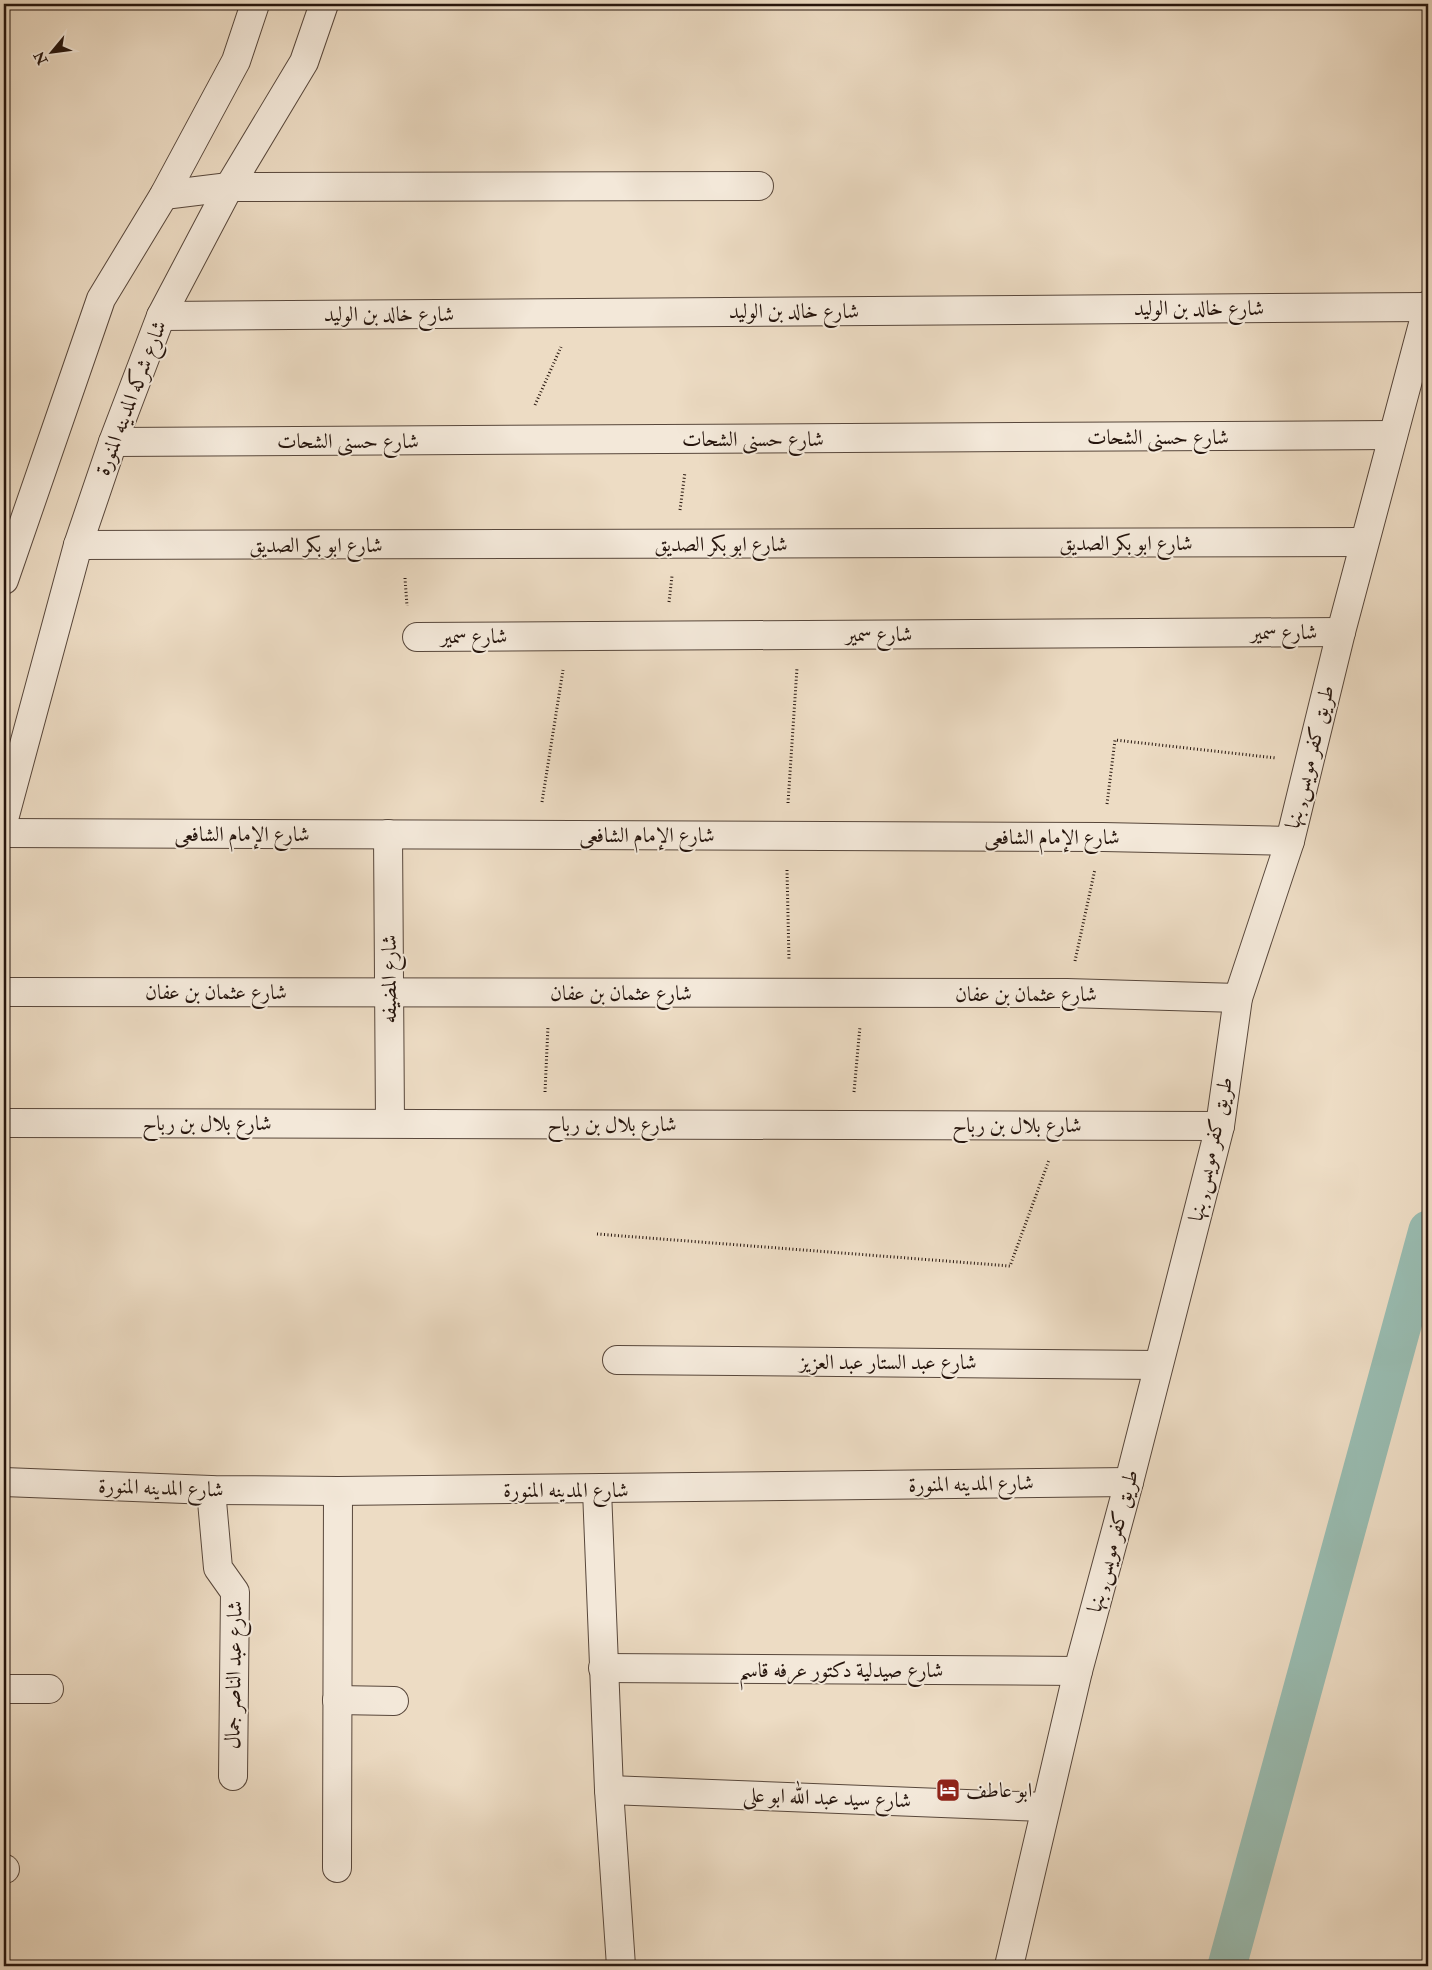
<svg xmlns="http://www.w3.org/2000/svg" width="1432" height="1970" viewBox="0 0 1432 1970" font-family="'IM FELL Double Pica',Amiri,serif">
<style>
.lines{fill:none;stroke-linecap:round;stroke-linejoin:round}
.canal{stroke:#99bcb1;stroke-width:39}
.minor-casing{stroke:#58473b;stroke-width:30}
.path{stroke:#26150d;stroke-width:3;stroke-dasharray:1 2.5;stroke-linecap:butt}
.minor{stroke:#f3e8d9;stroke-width:28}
.labels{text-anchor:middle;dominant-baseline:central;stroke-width:4;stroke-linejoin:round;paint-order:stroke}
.street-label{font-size:21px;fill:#26150d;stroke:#f3e8d9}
.poi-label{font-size:21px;fill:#26150d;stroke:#f3e8d9;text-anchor:start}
</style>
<rect width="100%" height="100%" fill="#eddcc4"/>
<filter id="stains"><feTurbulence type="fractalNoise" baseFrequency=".004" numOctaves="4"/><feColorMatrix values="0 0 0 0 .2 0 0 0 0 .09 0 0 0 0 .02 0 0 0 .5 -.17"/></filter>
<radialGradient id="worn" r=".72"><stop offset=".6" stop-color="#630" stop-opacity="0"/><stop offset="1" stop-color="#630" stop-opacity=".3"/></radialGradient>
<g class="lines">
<path class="canal" d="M1227,1966L1428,1230"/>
<g class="minor-casing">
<g id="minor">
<path d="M164,195L229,187L759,186"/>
<path d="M161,316L1428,307"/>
<path d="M113,442L1393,435"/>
<path d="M78,545L1364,542"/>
<path d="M4,580L101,299L164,195L236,61L255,4"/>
<path d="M417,637L1341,632"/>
<path d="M4,819L78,545L113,442L161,316L229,187L304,62L324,4"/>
<path d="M4,833L1103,837L1290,841"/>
<path d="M388,834L390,1123"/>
<path d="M4,992L1067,993L1238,998"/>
<path d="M4,1123L1220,1126"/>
<path d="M617,1360L1158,1365"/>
<path d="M4,1482L211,1490L338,1491L1129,1482"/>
<path d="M211,1490L218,1568L235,1592L233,1776"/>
<path d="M597,1490L609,1790L621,1966"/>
<path d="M603,1668L1078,1671"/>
<path d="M4,1689H49"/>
<path d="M337,1700L394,1701"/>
<path d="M609,1790L1045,1807"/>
<path d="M337,1868L338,1491"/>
<path d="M4,1869H5"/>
<path d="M1009,1966L1078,1671L1129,1482L1220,1126L1238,998L1290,841L1341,632L1428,305"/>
</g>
</g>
<g class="path">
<path d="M535,405L561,347"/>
<path d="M680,510L685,472"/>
<path d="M405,578L407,606"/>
<path d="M669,602L672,576"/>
<path d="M542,802L563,670"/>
<path d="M788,803L797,668"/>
<path d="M1107,804L1115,740L1276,758"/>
<path d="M787,870L789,961"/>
<path d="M1075,961L1095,869"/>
<path d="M545,1092L548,1026"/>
<path d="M854,1092L860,1026"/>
<path d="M597,1234L1010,1266L1049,1160"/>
</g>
<use href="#minor" class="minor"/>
</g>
<defs>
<g id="hotel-square" transform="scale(1.25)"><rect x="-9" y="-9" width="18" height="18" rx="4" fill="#8f2418" stroke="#f3e8d9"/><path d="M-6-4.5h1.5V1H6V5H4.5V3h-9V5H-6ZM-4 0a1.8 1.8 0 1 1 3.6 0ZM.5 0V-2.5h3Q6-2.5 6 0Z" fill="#fff"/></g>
</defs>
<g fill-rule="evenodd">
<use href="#hotel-square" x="948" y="1790"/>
</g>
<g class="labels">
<g class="street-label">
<text x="1199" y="308">شارع خالد بن الوليد</text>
<text x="794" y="311">شارع خالد بن الوليد</text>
<text x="389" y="314">شارع خالد بن الوليد</text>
<text transform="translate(131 398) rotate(-69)">شارع شركه المدينه المنورة</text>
<text x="1158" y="437">شارع حسنى الشحات</text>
<text x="753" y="439">شارع حسنى الشحات</text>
<text x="348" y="441">شارع حسنى الشحات</text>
<text x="1126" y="543">شارع ابو بكر الصديق</text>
<text x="721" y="544">شارع ابو بكر الصديق</text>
<text x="316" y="545">شارع ابو بكر الصديق</text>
<text x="1284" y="632">شارع سمير</text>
<text x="879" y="634">شارع سمير</text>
<text x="474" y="636">شارع سمير</text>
<text transform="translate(1310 757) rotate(-76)">طريق كفر مويس, بنها</text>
<text x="242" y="834">شارع الإمام الشافعى</text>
<text x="647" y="835">شارع الإمام الشافعى</text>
<text x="1052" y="837">شارع الإمام الشافعى</text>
<text transform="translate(389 979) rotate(-90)">شارع المضيفه</text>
<text x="216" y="992">شارع عثمان بن عفان</text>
<text x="621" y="993">شارع عثمان بن عفان</text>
<text x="1026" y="994">شارع عثمان بن عفان</text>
<text x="207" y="1123">شارع بلال بن رباح</text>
<text x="612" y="1124">شارع بلال بن رباح</text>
<text x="1017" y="1125">شارع بلال بن رباح</text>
<text transform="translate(1211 1149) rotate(-78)">طريق كفر مويس, بنها</text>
<text x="888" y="1362">شارع عبد الستار عبد العزيز</text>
<text transform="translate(971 1484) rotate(-1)">شارع المدينه المنورة</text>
<text transform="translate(161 1488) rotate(2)">شارع المدينه المنورة</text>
<text x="566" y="1490">شارع المدينه المنورة</text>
<text transform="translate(1113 1541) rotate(-75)">طريق كفر مويس, بنها</text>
<text x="841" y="1670">شارع صيدلية دكتور عرفه قاسم</text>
<text transform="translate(234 1675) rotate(-89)">شارع عبد الناصر جمال</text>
<text transform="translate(827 1798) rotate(2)">شارع سيد عبد الله ابو على</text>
</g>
<g class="poi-label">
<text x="966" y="1790">ابو عاطف</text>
</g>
</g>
<rect width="1432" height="1970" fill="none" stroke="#eddcc4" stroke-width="20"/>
<rect x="5" y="5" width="1422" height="1960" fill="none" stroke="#26150d" stroke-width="2.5"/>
<rect x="10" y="10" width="1412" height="1950" fill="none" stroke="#26150d"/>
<g transform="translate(52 52) rotate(241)" stroke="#f3e8d9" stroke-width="4" paint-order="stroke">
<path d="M0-4L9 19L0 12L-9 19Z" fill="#26150d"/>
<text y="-8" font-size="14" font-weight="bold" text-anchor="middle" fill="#26150d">N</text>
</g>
<rect width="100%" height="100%" filter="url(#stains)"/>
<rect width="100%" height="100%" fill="url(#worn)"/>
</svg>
